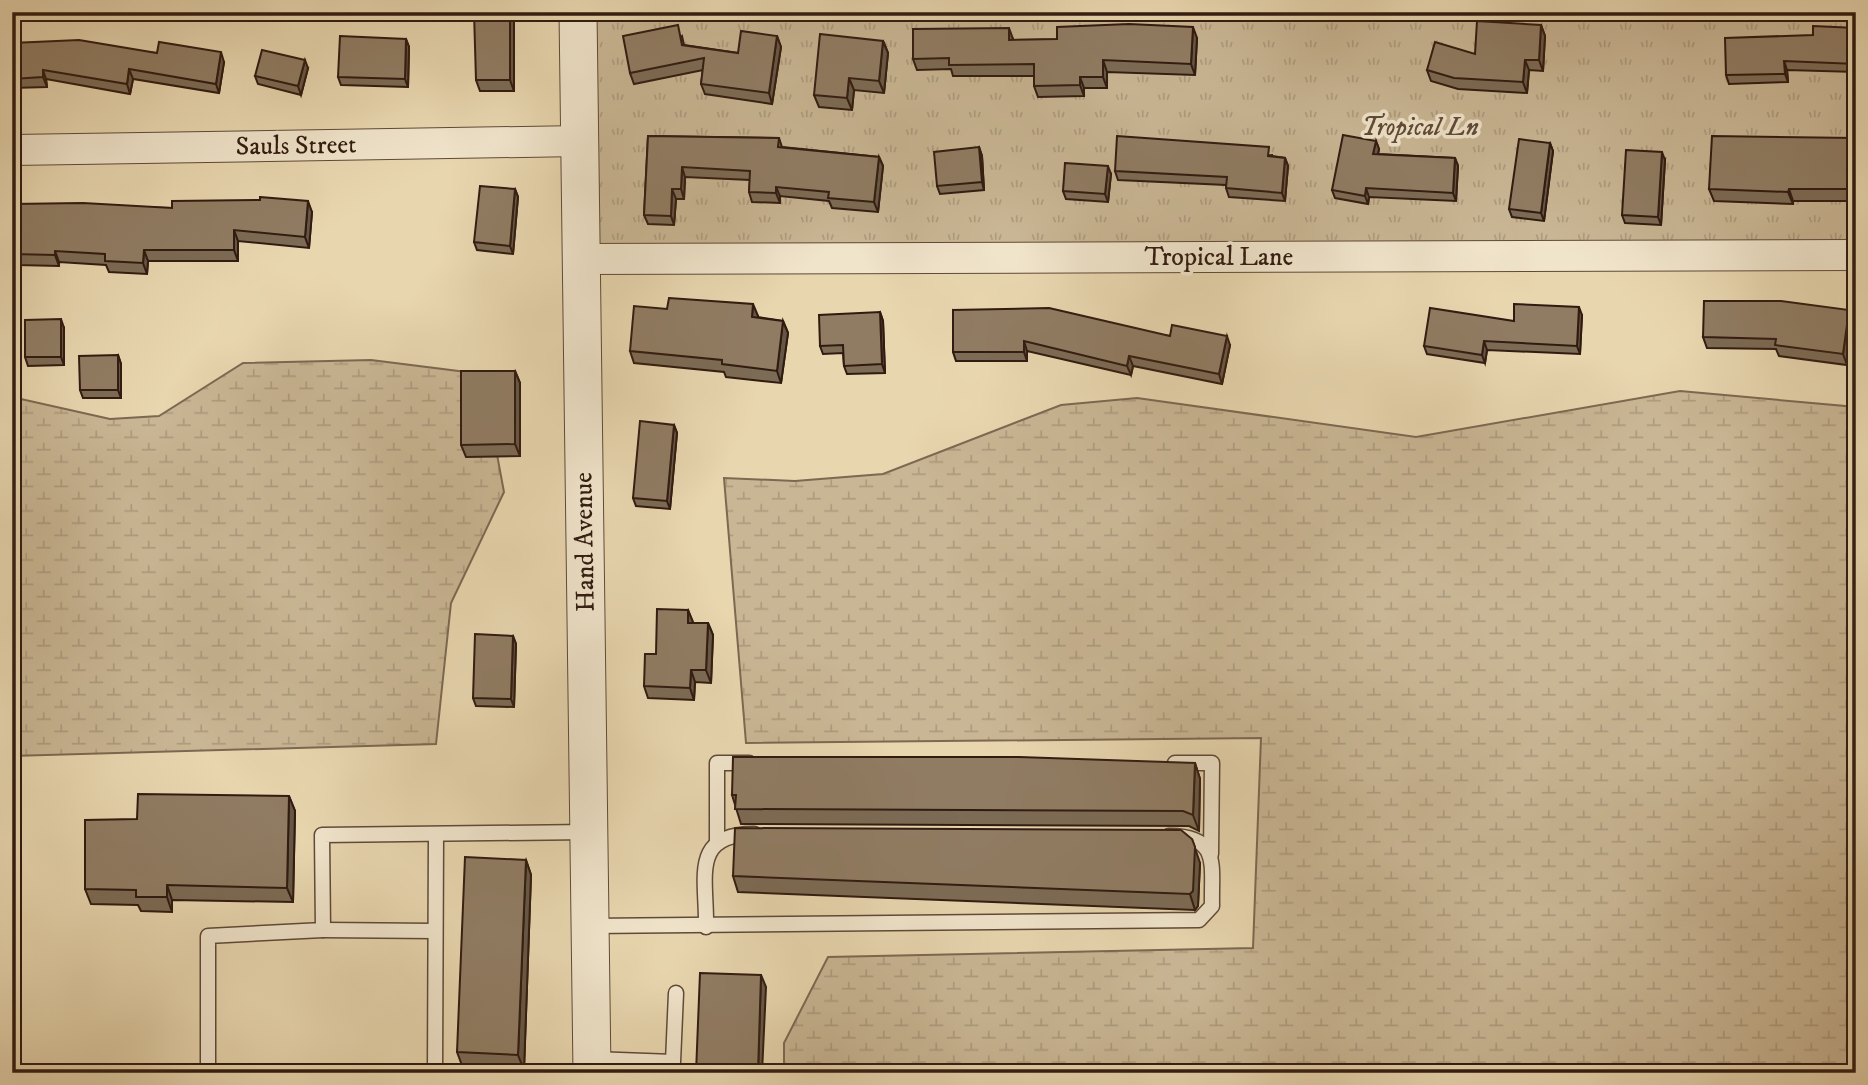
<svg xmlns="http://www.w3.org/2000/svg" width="1868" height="1085" viewBox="0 0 1868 1085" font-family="'IM FELL DW Pica',serif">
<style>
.grass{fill:url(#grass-tufts);stroke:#7d6852;stroke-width:2}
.wetland{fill:url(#wetland-marsh);stroke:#7d6852;stroke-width:2}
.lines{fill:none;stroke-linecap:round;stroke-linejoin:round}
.service-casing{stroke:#5f4a38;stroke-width:17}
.minor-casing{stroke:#5f4a38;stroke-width:32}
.tertiary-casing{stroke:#5f4a38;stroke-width:39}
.service{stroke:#f0e4cb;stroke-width:14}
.minor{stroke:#f0e4cb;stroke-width:30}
.tertiary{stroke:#f0e4cb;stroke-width:37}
.wall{fill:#7c6b55;stroke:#311b11;stroke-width:2}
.shaded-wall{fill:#655745;stroke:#311b11;stroke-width:2}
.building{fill:#907c63;stroke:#311b11;stroke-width:2}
.labels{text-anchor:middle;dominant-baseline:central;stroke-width:7;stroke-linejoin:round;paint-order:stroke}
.park-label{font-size:26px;font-style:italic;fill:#5f4a38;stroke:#f0e4cb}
.street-label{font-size:26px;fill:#311b11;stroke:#f0e4cb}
</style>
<defs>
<pattern id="grass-tufts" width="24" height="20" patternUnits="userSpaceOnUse" patternTransform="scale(1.75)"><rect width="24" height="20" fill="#c9b694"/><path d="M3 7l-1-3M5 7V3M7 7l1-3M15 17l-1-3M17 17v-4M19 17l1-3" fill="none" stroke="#ad9c7f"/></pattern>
<pattern id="wetland-marsh" width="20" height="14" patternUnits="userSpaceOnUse" patternTransform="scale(1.75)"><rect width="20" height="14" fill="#c9b694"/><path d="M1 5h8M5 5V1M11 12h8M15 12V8" fill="none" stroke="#ad9c7f"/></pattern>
</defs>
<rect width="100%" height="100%" fill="#e8d6af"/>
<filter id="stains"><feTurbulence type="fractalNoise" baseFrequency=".00286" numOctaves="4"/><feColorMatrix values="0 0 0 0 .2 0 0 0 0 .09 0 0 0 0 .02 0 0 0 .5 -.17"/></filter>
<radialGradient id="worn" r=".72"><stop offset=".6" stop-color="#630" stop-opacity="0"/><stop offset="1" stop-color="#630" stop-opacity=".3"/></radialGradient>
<path class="grass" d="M593,12H1856V241L596,245Z"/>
<g class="wetland">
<path d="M371,360L482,374L504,492L451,603L436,744L12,756V397L110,419L159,416L243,363Z"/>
<path d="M1680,391L1856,407V1073H784V1043L828,957L1253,948L1261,738L746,743L724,478L795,481L883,474L1061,405L1137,398L1416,437Z"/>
</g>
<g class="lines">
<g class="service-casing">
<g id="service">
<path d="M1175,763H1212L1211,854"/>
<path d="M717,841V763H749"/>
<path d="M591,926L1199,920L1212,906C1211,865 1221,836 1169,836"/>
<path d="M706,927C707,878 690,834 754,834"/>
<path d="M323,930L435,931"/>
<path d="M593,1059L673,1062L676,993"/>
<path d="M208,1073V936L323,930L322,835L587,832"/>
<path d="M435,1073L436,835"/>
</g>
</g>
<g class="minor-casing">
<g id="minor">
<path d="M12,150L580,141"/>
<path d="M581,259L1856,255"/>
</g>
</g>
<g class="tertiary-casing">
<path id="tertiary" d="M578,12L592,1073"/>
</g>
<use href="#service" class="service"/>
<use href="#minor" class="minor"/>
<use href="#tertiary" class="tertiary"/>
</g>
<g class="wall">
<path d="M514,12V91H480L476,80Z"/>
<path d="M1541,25L1545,36L1543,71L1529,70L1527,93L1458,89L1431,81L1427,70L1475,54Z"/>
<path d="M1856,28V72L1787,70L1788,82L1729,84L1726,75L1813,35Z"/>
<path d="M682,36L684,45L738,53L777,36L781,47L772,104L705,94L701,84L703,70L634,84L630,73Z"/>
<path d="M1197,38L1195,75L1107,72V88H1084V96L1038,97L1034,86V76H953L951,69L917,70L913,59L1013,39V40Z"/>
<path d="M406,39L409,47L408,87L341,85L338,77Z"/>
<path d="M883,41L888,53L884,93L854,90L852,110L819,107L814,95Z"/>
<path d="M12,43L157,53L224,62L219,93L133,79L130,94L46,79L47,87L12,88Z"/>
<path d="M308,68L301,95L258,84L255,76Z"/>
<path d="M648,136L779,138L782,147L879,157L883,166L878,212L832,208L829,201L780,196V203L752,202L749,192L750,180L685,177L684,199H676L674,225L648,224L644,215Z"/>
<path d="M1856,138V201H1793V204L1714,201L1709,189Z"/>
<path d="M1376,141L1379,149L1378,154L1455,158L1458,166L1456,201L1369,197L1368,204L1335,198L1332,190Z"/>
<path d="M1550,143L1553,151L1544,221L1512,217L1509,209Z"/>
<path d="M979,147L982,156L984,190L940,194L937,186Z"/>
<path d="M1272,155V156L1285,158L1288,166L1285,201L1229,197L1226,188V185L1118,180L1115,171Z"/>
<path d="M1665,160L1661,225L1625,223L1622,215Z"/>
<path d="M1111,174L1108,202L1066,199L1063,191Z"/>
<path d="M515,189L518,197L513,254L477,250L474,242Z"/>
<path d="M12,204L172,208L312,212L309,248L238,241V261H148L147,274L109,272L106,265L59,262V266L17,265L13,254L12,248Z"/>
<path d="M953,310L1170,336L1230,345L1222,384L1133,366L1131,375L1027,351V361H956L953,352Z"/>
<path d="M1849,310L1852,321L1847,365L1779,356L1776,349L1707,348L1703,337Z"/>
<path d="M880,312L883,321L885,373L847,374L844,366L843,353L823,354L820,346Z"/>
<path d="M1582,315L1580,354L1487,350L1485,363L1427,354L1424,346L1514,321Z"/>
<path d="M758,316V317L783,321L788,333L781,383L726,377L724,372L634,363L630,351Z"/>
<path d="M64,328V365L28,366L25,357Z"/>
<path d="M118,355L121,364V398H83L80,390Z"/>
<path d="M515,371L520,383V456L466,457L461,445Z"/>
<path d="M674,425L677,433L670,509L636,506L633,498Z"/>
<path d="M688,610L693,623H708L713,635L711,683L695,682L694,700L648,698L644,686L656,654Z"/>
<path d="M513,636L516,644L514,707L476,706L473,698Z"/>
<path d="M1195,763L1200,779L1199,831L1189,826L741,824L732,795Z"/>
<path d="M289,796L295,811L293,902L172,900V912L141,911L138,905L91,904L85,889L137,819Z"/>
<path d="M526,860L531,875L524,1070L463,1068L457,1052Z"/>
<path d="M1200,863L1198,906L1195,910L738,892L733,876Z"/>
</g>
<g class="shaded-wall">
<path d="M510,12H514V91L510,80Z"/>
<path d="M1541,25L1545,36L1543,71L1539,60Z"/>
<path d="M1193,27L1197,38L1195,75L1191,64Z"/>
<path d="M1009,28L1013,39V52L1009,40Z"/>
<path d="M777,36L781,47L772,104L769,93Z"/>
<path d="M406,39L409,47L408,87L405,79Z"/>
<path d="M883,41L888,53L884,93L879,81Z"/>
<path d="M221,52L224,62L219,93L216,84Z"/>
<path d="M305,60L308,68L301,95L298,86Z"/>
<path d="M1103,60L1107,72V88L1103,77Z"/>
<path d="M1525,60L1529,70L1527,93L1523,82Z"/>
<path d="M1784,61L1787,70L1788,82L1785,74Z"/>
<path d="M129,69L133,79L130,94L127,84Z"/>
<path d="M43,70L46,79L47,87L43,77Z"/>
<path d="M1080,77L1084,88V96L1080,85Z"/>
<path d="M849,78L854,90L852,110L847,98Z"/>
<path d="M1376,141L1379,149L1376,162L1373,154Z"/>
<path d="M1550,143L1553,151L1544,221L1541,213Z"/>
<path d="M979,147L982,156L984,190L982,182Z"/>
<path d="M1662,152L1665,160L1661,225L1658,217Z"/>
<path d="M879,157L883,166L878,212L874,202Z"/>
<path d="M1285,158L1288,166L1285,201L1282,193Z"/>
<path d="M1455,158L1458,166L1456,201L1453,193Z"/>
<path d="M1108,166L1111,174L1108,202L1105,194Z"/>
<path d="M682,167L685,177L684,199L681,189Z"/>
<path d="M776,187L780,196V203L776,193Z"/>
<path d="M1366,188L1369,197L1368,204L1365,196Z"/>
<path d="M515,189L518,197L513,254L510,246Z"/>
<path d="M672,189L676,199L674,225L671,216Z"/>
<path d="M1789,189L1793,201V204L1788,192Z"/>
<path d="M308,201L312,212L309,248L305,237Z"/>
<path d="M234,230L238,241V261L234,250Z"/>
<path d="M144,250L148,261L147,274L143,263Z"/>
<path d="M55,251L59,262V266L55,255Z"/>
<path d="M753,304L758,316L756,329L752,317Z"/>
<path d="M1579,307L1582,315L1580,354L1577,346Z"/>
<path d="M1849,310L1852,321L1847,365L1843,354Z"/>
<path d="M880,312L883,321L885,373L882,364Z"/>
<path d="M61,319L64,328V365L61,357Z"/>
<path d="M783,321L788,333L781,383L777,371Z"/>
<path d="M1227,336L1230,345L1222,384L1219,374Z"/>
<path d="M1024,341L1027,351V361L1024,352Z"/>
<path d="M1484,341L1487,350L1485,363L1482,355Z"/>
<path d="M118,355L121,364V398L118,390Z"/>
<path d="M1129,356L1133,366L1131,375L1127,366Z"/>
<path d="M515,371L520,383V456L515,444Z"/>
<path d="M674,425L677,433L670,509L667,501Z"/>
<path d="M688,610L693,622L692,635L688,623Z"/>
<path d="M708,623L713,635L711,683L706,670Z"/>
<path d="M513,636L516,644L514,707L511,699Z"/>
<path d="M691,670L695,682L694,700L690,688Z"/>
<path d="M1195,763L1200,779L1199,831L1193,815Z"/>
<path d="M289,796L295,811L293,902L287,888Z"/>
<path d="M1192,839L1200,863L1198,906L1195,910L1190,894Z"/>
<path d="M526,860L531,875L524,1070L518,1055Z"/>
<path d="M167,885L172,900V912L167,897Z"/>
<path d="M761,975L766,987L762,1073H758Z"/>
</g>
<g class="building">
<path d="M474,12H510V80H476Z"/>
<path d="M1477,21L1541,25L1539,60H1525L1523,82L1454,78L1427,70L1435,42L1475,54Z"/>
<path d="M1129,24L1193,27L1191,64L1103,60V77H1080V85L1034,86V64L949,65V58L913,59V29L1009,28V40L1057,39V27Z"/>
<path d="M678,25L682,45L738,53L741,31L777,36L769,93L701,84L704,58L630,73L623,36Z"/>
<path d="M1813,26L1856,28V64L1784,61L1785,74L1726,75L1725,38L1813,35Z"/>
<path d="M820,34L883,41L879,81L849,78L847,98L814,95Z"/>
<path d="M340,36L406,39L405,79L338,77Z"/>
<path d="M79,40L157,53L159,42L221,52L216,84L129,69L127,84L43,70V77L12,79V43Z"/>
<path d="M262,50L305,60L298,86L255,76Z"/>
<path d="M1343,135L1376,141L1373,154L1455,158L1453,193L1366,188L1365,196L1332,190Z"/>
<path d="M648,136L779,138L778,147L879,157L874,202L828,198L829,192L776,187V193L749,192L750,171L682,167L681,189H672L671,216L644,215Z"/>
<path d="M1117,136L1269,147L1268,156L1285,158L1282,193L1226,188L1227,177L1115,171Z"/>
<path d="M1712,136L1856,138V189H1789L1788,192L1709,189Z"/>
<path d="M1519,139L1550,143L1541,213L1509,209Z"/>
<path d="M979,147L982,182L937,186L934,152Z"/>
<path d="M1626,150L1662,152L1658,217L1622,215Z"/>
<path d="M1065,163L1108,166L1105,194L1063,191Z"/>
<path d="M480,186L515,189L510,246L474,242Z"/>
<path d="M260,197L308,201L305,237L234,230V250H144L143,263L105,261V254L55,251V255L13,254L14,238L12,237V204L83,203L172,208V201L260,200Z"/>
<path d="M669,298L753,304L752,317L783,321L777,371L722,364V360L630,351L634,306L667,309Z"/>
<path d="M1704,301H1781L1849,310L1843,354L1775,345L1776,339L1703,337Z"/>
<path d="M1514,304L1579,307L1577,346L1484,341L1482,355L1424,346L1430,308L1514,321Z"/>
<path d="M1049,308L1170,336L1172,325L1227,336L1219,374L1129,356L1127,366L1024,341V352H953V310Z"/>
<path d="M880,312L882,364L844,366L843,345L820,346L819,315Z"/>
<path d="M61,319V357H25V320Z"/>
<path d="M118,355V390H80L79,356Z"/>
<path d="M461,371H515V444L461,445Z"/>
<path d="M640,421L674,425L667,501L633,498Z"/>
<path d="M657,609L688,610V623H708L706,670H691L690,688L644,686L645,654H656Z"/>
<path d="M475,634L513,636L511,699L473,698Z"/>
<path d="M733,757H1019L1195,763L1193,815L1183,811L735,809L736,795H732Z"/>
<path d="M138,794L289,796L287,888L167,885V897H136V890L85,889V820L137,819Z"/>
<path d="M735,828L1181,830L1192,839L1195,847L1193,891L1190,894L733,876Z"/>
<path d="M465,857L526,860L518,1055L457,1052Z"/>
<path d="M700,973L761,975L758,1073H696Z"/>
</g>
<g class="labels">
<g class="park-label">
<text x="1420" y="127">Tropical Ln</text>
</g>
<g class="street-label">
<text transform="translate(296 146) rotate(-1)">Sauls Street</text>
<text x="1219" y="257">Tropical Lane</text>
<text transform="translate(585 542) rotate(-91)">Hand Avenue</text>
</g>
</g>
<rect width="1868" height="1085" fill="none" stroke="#e8d6af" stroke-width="42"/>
<rect x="14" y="14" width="1840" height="1057" fill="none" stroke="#311b11" stroke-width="3.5"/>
<rect x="21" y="21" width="1826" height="1043" fill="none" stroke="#311b11" stroke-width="2"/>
<rect width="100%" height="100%" filter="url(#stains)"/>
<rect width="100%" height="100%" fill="url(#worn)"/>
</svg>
